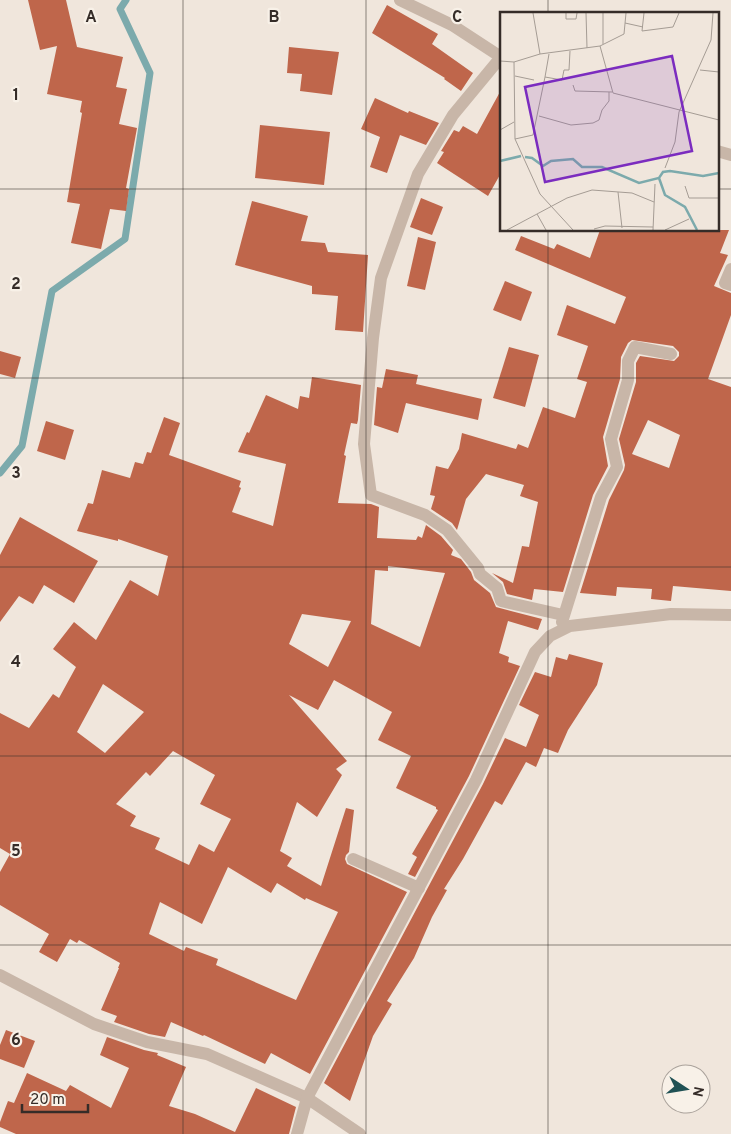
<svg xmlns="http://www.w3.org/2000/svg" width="731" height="1134" viewBox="0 0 731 1134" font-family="Overpass,sans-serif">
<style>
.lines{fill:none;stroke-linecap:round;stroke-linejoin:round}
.stream{stroke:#7caaac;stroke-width:7}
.building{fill:#bf664b;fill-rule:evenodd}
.street{stroke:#c8b6a8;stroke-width:12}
.grid{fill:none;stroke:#352c28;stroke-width:1;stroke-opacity:0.55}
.inset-river{fill:none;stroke:#7caaac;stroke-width:2.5}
.inset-road{fill:none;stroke:#a59c94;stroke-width:1}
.view{fill:#7b2cbf;fill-opacity:0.15;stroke:#7b2cbf;stroke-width:2.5}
.inset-edge{fill:none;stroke:#352c28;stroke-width:2.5}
.grid-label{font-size:16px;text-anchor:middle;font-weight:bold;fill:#352c28;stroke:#f8f1e8;stroke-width:4.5;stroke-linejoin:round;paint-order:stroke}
</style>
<rect width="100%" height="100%" fill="#f0e6dc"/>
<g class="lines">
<path class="stream" d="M0,473L22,446L52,291L125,239L150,73L120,9L126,0"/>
</g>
<g class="building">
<path d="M28,0H66L77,47L123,57L116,87L127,89L119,124L137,128L126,188L129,189L126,211L110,209L101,249L71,243L80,204L67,202L82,113L80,112L82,101L47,94L57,46L40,50Z"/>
<path d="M387,5L438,34L432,44L473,73L461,91L444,79L445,78L372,33Z"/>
<path d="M289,47L339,52L332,95L300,91L302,74L287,73Z"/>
<path d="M501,90V173L488,196L437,163L444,152L441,151L454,130L459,132L463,126L477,134Z"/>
<path d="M375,98L408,113L409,111L439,123L426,145L400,135L387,173L370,167L380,137L361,129Z"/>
<path d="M260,125L330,132L324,185L255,178Z"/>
<path d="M421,198L443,207L432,235L410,227Z"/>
<path d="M252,201L308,216L301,241L325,243L328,252L368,255L363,332L335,330L338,296L312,294V286L235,265Z"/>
<path d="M600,230H729L720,253L728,255L714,286L731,293V315L708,379L731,387V591L673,586L671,601L651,599L652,589L617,587L616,596L580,593L609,500L624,470L625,465L619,439L636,382V363L640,356L674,361L679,356V352L673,346L632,340L628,343L621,357L620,379L603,437L608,466L593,495L563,592L534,589L532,600L507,594L503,582L492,573L513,583L522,546L529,547L538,502L520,496L524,485L486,474L466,499L457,530L452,523L431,509L435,496L430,495L436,466L448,469L459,449L462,433L516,449L518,444L528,448L543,407L575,418L587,382L577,379L588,346L557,335L567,305L615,324L626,297L515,250L521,236L554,249L557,244L590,258ZM648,420L680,435L669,468L632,454Z"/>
<path d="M418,237L436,242L425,290L407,286Z"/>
<path d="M505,281L532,292L521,321L493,310Z"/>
<path d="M509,347L539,355L525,407L493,398Z"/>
<path d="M0,351L21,357L15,378L0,374Z"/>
<path d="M386,369L418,375L416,384L482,399L478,420L406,403L398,433L374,425L377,387L382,388Z"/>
<path d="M312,377L361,385L358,420L357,424L351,423L344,455L346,456L338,503L371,504L379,507L377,538L416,540L418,536L422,538L426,525L441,536L453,550L451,555L461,559L471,572L474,580L490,593L496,607L542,619L538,630L508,621L499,653L509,657L508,662L520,666L469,776L415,877L408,874L417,857L412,854L438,810L436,809V807L396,788L411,756L378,740L392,712L334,680L318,710L289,695L347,761L336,769L342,775L317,817L297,802L280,851L292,858L287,866L321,886L346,808L354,810L349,852L346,855L345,859L347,864L407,892L310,1074L271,1053L265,1064L204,1035L203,1036L171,1022L165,1037L149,1034L114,1022L117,1016L101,1010L119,968H118L120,963L79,940L77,943L70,939L57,962L39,952L49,934L0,905V872L10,854L0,848V713L29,728L53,694L59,698L76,667L53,649L74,622L96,640L130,580L158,596L168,556L118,539V541L77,531L88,503L93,504L102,470L130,478L135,462L143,464L147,452L151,453L164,417L180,423L169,455L241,481L239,487L241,488L232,512L273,526L286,464L238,452L247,432L249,433L266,395L298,409L300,396L309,398ZM388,566L445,573L420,647L371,624L375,570L388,571ZM302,614L351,621L328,667L289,644ZM103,684L144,712L105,753L77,732ZM173,751L215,775L200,804L231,819L214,852L199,844L189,865L155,849L160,838L130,826L136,816L116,804L146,772L150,776ZM228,867L271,893L277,883L305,900L306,898L338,912L296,1000L216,965L218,959L186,947L184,951L149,934L160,902L202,924Z"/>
<path d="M46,421L74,430L65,460L37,451Z"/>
<path d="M20,517L98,561L74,603L44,585L33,604L19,596L0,622V555Z"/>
<path d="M569,654L603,663L597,685L568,730L558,753L544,748L536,767L526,762L502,805L495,801L463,859L444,889L447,890L432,917L414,958L387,1001L392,1004L373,1036L350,1101L324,1083L483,784L505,738L526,747L539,715L519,705L535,672L551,677L556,657L567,660Z"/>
<path d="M6,1030L35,1041L24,1068L0,1059V1045Z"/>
<path d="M107,1037L144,1050L158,1053L157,1055L186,1067L169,1106L195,1114L235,1132L256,1088L296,1107L289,1134H16L0,1127V1122L8,1101L14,1103L27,1073L66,1091L70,1085L111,1108L129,1068L100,1055Z"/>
</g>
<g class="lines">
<g class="street">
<path d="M400,0L452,25L501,57"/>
<path d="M501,57L453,115L418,174L381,278L373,338L364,444L371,495L425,515L447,530L478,568L480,574L497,588L501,601L563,615"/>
<path d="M717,151L731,155"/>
<path d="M731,269L725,283L731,285"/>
<path d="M562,622L601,497L617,467L611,439L628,380V361L635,347L671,354"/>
<path d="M353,859L419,888"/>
<path d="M0,975L94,1024L147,1042L207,1054L307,1098L360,1134"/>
<path d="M297,1134L307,1098L476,780L535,652L550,636L570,626L671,614L731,615"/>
</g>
</g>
<path class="grid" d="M183,0V1134M366,0V1134M548,0V14M0,189H501M717,189H731M548,230V1134M0,378H731M0,567H731M0,756H731M0,945H731"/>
<g transform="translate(500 12)">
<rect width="219" height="219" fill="#f0e6dc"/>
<path class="inset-river" d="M25,145L32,146L43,154L51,149L73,147L82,155H102L139,171L159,166L163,160L170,159L203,164L219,161M0,149L21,144M159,166L165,183L185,195L197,218"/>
<path class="inset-road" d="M33,1L40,42M66,1V7H76L77,1M86,1L87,36M144,1L142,19L173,15L179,1M125,11L143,15M103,32V1M100,34L113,81L219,108M0,49L14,50L40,42L100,34L124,22L126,1M14,50L15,127L33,123L45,65L62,68L64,58H69L70,39M200,58L219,60M15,64L34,68M45,65L49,42M73,73L75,79L112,80M39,104L71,113L93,111L99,108L102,98L109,89V80M0,118L14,110M15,127L40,182L73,218M165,156L175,130L179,100L211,28L213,1M185,174L189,186H219M118,180L122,216M37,202L46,218M94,217L105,214L153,215M7,218L67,186L92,178L132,181L154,190M153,218L155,172M165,218L189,207"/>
<path class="view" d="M172,44L192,139L45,170L25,75Z"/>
<rect width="219" height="219" class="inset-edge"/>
</g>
<g class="grid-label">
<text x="91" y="22">A</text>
<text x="274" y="22">B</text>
<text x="457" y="22">C</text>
<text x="16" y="100">1</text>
<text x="16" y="289">2</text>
<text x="16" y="478">3</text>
<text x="16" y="667">4</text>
<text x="16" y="856">5</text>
<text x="16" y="1045">6</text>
</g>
<g transform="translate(686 1089) rotate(102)"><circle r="24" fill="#f8f1e8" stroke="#aaa29b"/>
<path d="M0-4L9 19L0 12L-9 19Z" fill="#205154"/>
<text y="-8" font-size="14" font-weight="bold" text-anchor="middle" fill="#352c28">N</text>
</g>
<path d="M22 1104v8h66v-8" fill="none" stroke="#352c28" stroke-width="2.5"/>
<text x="30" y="1104" font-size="15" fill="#352c28" stroke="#f8f1e8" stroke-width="4" paint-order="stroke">20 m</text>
</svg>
